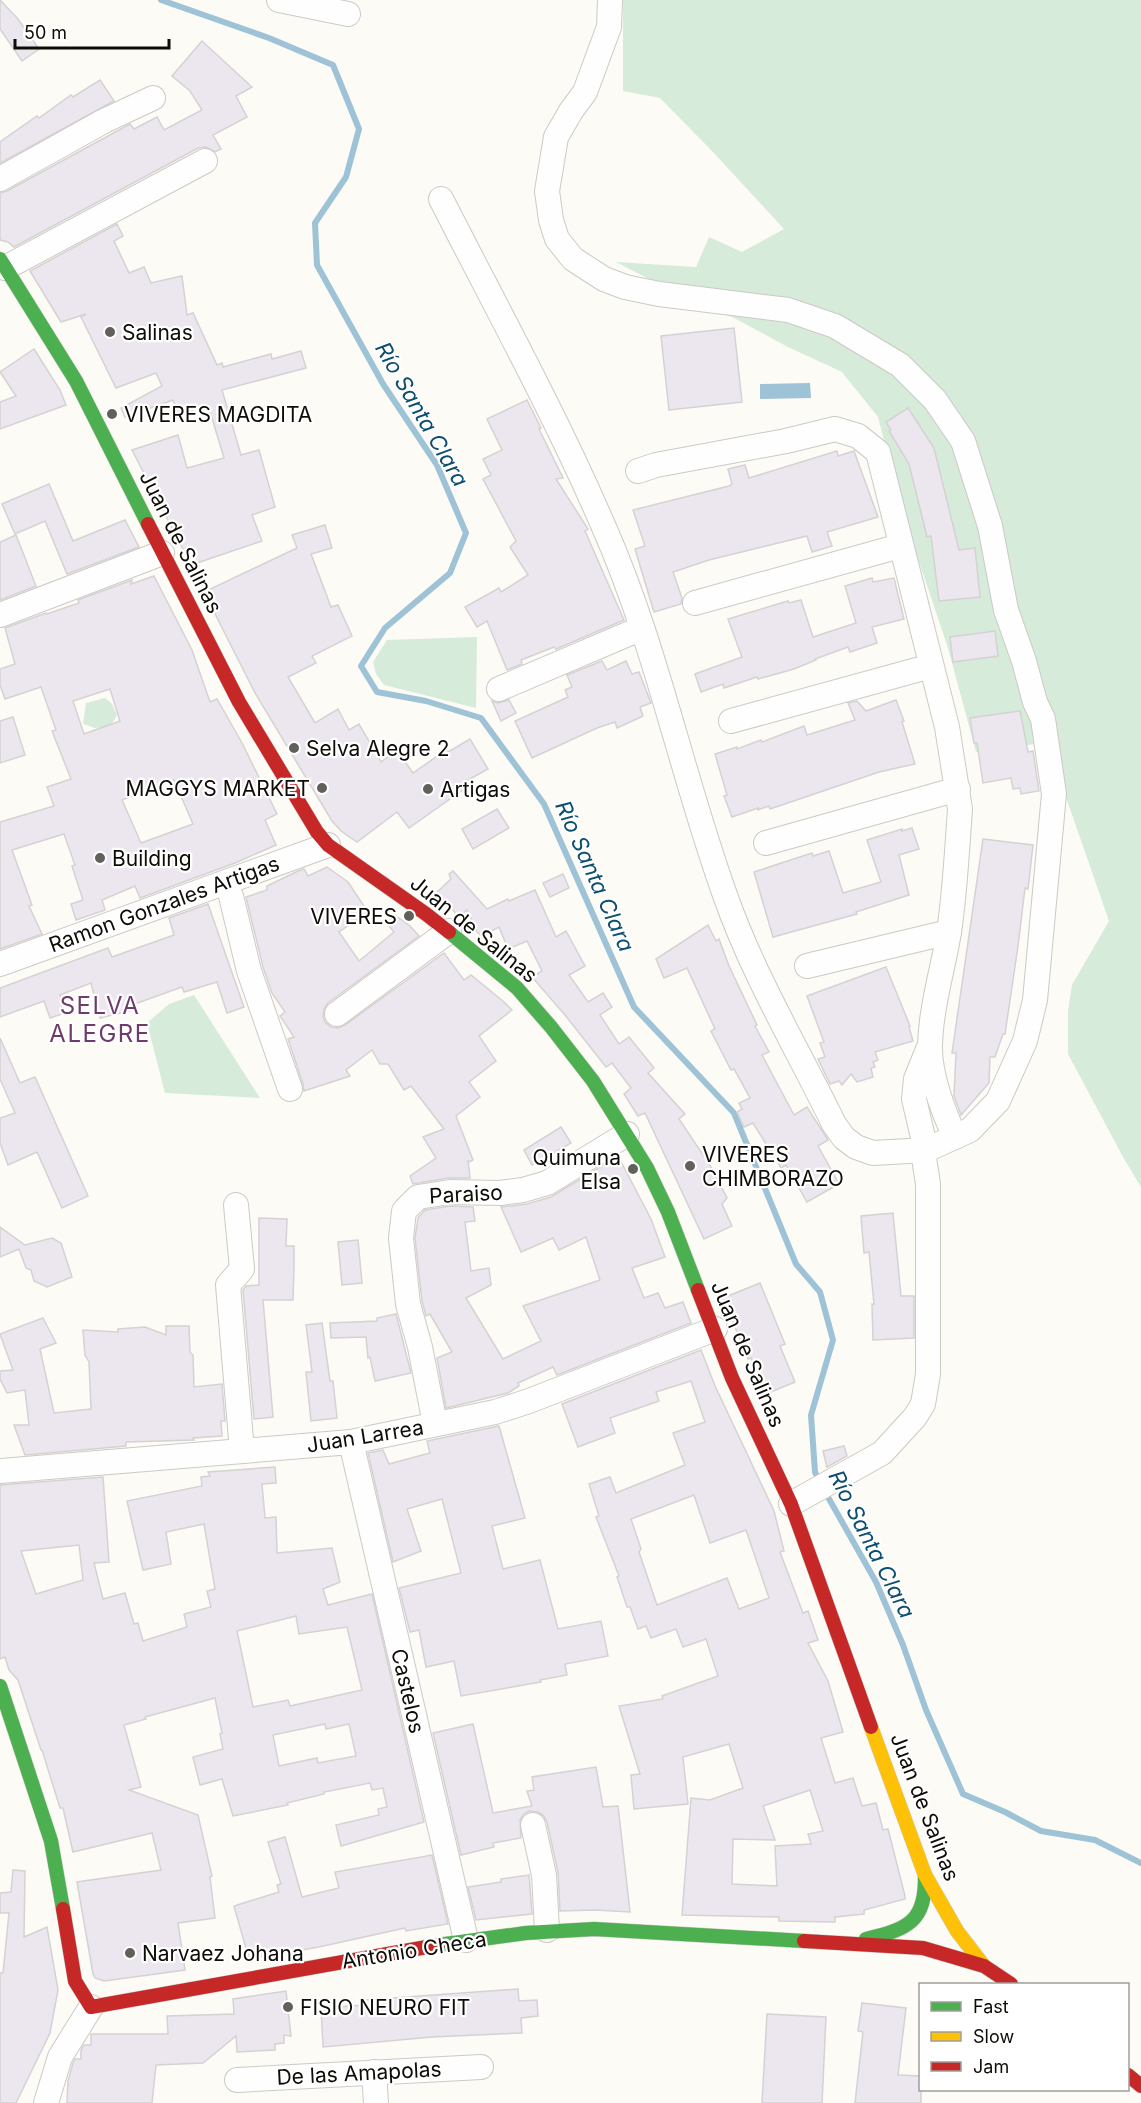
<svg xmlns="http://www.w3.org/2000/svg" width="1141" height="2103" viewBox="0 0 1141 2103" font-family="Inter,sans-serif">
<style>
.green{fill:#d6ebda}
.water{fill:#9ec2d6}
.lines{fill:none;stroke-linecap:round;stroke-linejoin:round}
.stream{stroke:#9ec2d6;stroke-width:6}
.building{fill:#ece7ee;stroke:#d4d2d3;stroke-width:1.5;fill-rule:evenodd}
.street-casing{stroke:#cbcac4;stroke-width:26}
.fast-casing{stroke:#cbcac4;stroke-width:15}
.slow-casing{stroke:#cbcac4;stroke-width:15}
.jam-casing{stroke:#cbcac4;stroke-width:15}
.street{stroke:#fffefe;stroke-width:24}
.fast{stroke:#4caf50;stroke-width:14}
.slow{stroke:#ffc107;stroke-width:14}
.jam{stroke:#c62828;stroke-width:14}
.poi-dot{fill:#61605a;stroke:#fff;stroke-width:2}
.labels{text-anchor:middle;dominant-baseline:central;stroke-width:4.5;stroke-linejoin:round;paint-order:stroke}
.poi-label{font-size:21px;fill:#0e0c06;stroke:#fff;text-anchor:start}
.street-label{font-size:21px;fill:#0e0c06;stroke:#fff}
.water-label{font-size:22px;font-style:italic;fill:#0d4e6e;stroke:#fff}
.quarter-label{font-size:24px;letter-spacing:1.5px;fill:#6e3b6d;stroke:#fff}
</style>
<rect width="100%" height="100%" fill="#fcfbf6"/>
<g class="green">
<path d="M623,0H1141V1187L1123,1157L1068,1054V1011L1072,985L1109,921L1052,757L1042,743L976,752L948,648L903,514L878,417L842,372L788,347L734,318L682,296L616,262L696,267L709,237L742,252L784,229L711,150L660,98L623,91Z"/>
<path d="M477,637L476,708L384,685L376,674L373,662L387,640Z"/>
<path d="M105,698L112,704L117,715L110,727L95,728L83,724L86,703Z"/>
<path d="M194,995L260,1098L165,1093L147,1023L169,1004Z"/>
</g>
<path class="water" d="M810,383L811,398L760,399V384Z"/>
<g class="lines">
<g class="stream">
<path d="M161,0L269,38L333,65L359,129L346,177L315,223L317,265L383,384L437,465L466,533L450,573L385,628L361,666L377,692L426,701L481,718L544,804L634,1007L734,1113L796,1264L820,1292L833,1340L811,1415L815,1472L819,1481"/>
<path d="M824,1490L876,1582L903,1645L926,1710L963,1794L1005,1812L1041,1831L1095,1840L1141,1863"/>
</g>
</g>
<g class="building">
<path d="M0,0L18,19L39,49L22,61L0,29Z"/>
<path d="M202,41L252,87L236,96L247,117L213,135L221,149L215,152L206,147L198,148L14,247L8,242L0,240V193L7,191L130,124L134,129L157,117L164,130L202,110L190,91L172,76Z"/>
<path d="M100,80L114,101L0,163V142L37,116L39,118L71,95L73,97Z"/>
<path d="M117,224L123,236L114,241L129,273L144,267L151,283L182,276L187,315L193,313L217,365L222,363L223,367L271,354L272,359L301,351L306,368L222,390L241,455L259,450L275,507L252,515L262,541L191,565L132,450L178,435L187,468L224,458L208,405L178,415L173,400L125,417L121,408L162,386L156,373L116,388L81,317L86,314L61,322L30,271Z"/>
<path d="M734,328L742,402L669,410L661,336Z"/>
<path d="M34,349L60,390L66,405L0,429V402L16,396L0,372Z"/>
<path d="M527,400L541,428L539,429L563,478L556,479L588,529L585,531L624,620L556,649L554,647L521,660L522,664L507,670L487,621L477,627L465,607L499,588L501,592L528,575L510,547L516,541L483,479L491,475L483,459L502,450L487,419Z"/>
<path d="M908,408L934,448L959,550L975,548L980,597L939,601L931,536L927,537L909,464L889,431L891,430L886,422Z"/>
<path d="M837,451L838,456L854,451L878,517L827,532L832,546L812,552L807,536L709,560L673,572L682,598L681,604L654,612L635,549L645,546L633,510L729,486L732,484L728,469L745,465L749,478Z"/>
<path d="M49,484L73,541L125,520L139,547L67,574L45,521L15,534L2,504Z"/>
<path d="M325,525L332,548L311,554L331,607L338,605L352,636L312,656L316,663L288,677L315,723L338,709L349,730L359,724L381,762L397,750L413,773L446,750L448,752L470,739L488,769L468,780L471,784L409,828L397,812L357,842L341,831L332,821L255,693L204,592L297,548L292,535Z"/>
<path d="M16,535L36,586L0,600V542Z"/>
<path d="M154,576L192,650L210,702L217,699L242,743L277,814L265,820L276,845L235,863L140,898L135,886L102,900L105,910L76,920L71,904L83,900L72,866L75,865L64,834L12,850L32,905L29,906L42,934L0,949V822L54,806L47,787L71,779L52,731L56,730L41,687L5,699L0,685V669L15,664L5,628L46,613L47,614L79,603L78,600L132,580L131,584ZM110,689L120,721L84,734L73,701ZM174,780L193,824L141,843L122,800Z"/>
<path d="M872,578L873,582L894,578L904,619L872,627L877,643L850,652L848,647L815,659L816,660L794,669L758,679L757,677L724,688L723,684L701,692L695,674L742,657L728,619L788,601L789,603L801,600L813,637L856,623L845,586Z"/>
<path d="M995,631L998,656L953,662L950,637Z"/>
<path d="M602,661L607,670L626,661L632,674L639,672L651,703L640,707L643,716L617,728L615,722L597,728L532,758L515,721L568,697L565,690L572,687L567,675Z"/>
<path d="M509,700L516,713L501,721L492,701L498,703Z"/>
<path d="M896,700L904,721L902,722L915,764L879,772L770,809L769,806L758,810V808L732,817L724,796L727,795L715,754L737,747V749L761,740L762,742L804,726L807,735L855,720L848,703L857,701L866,711Z"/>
<path d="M1020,711L1028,752L1033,751L1039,791L1021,794L1020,788L1013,789L1011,778L983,783L977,743H974L970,718Z"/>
<path d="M13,717L25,755L0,763V721Z"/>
<path d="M497,809L509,828L473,849L462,829Z"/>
<path d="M912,828L919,849L899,855L909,895L856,912L857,914L773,937L754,872L812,853L813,856L829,851L843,893L881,882L867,840L902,829V831Z"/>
<path d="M983,839L1033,845L1028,889L1025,888L1018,946L1005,1034H1003L995,1057H990L989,1083L961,1115L954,1096L956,1053H952Z"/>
<path d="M327,867L348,882L368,912L339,932L359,961L394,932L385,921L393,914L410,926L419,936L328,1003L324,1009L323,1016L325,1022L331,1027L338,1028L345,1025L444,953L464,980L471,975L504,1002L512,1010L479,1036L496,1061L469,1082L480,1097L456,1116L473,1160L469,1162L468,1160L470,1178H448L413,1184L410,1176L436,1158L423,1137L444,1129L411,1086L404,1090L388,1064H380L372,1050L346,1070L350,1076L304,1091L303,1084L288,1039L294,1037L280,1016L285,1012L272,993L263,967L246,897L267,890V886L298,871L304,869L308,876Z"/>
<path d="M453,871L487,909L508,899L509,901L535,890L556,937L566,931L585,966L569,975L588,1002L603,993L612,1007L600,1015L619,1044L629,1037L654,1068L648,1073L685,1114L679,1119L711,1167L727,1198L722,1204L732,1226L704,1239L645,1113L638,1116L624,1094L631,1088L612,1063L606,1067L565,1015L532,977L542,971L527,941L508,949L499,927L482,936L477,932L467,910L459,917L437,892L451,879L449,874Z"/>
<path d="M563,874L569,888L550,897L543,883Z"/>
<path d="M208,904L244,1007L227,1013L217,982L184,992L182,987L129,1006L130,1011L100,1018L91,983L60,995L65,1013L50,1018L44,1001L0,1017V988L108,948L112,957L174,935L169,918Z"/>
<path d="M708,925L716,941L719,939L729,966L757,1025L755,1026L769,1052L762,1055L794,1115L807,1107L828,1140L818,1146L839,1184L807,1202L786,1165L781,1168L753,1123L744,1127L737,1112L742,1109L739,1103L750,1098L734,1069L731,1070L711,1031L715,1029L687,968L664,978L656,959Z"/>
<path d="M886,967L910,1026L909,1027L913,1041L875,1052L878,1060L873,1062L875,1067L871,1068L873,1077L857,1082L851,1074L842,1085L839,1081L830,1084L818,1059L825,1057L820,1043L824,1042L807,996Z"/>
<path d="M0,1038L20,1083L35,1077L88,1196L62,1208L37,1152L8,1165L0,1143V1118L15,1113L0,1079Z"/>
<path d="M561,1127L571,1143L532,1165L524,1150Z"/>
<path d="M618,1156L651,1219L665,1257L632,1268L644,1298L658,1293L665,1308L683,1302L691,1323L557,1375L553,1367L518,1383L519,1386L508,1393L446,1408L437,1358L452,1352L430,1314L426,1316L422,1301L415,1238L418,1218L425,1210L451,1206L473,1207L475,1221L465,1222L471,1271L489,1268L491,1285L466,1298L503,1359L541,1341L523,1306L600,1280L586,1237L559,1250L553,1238L521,1252L501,1207L527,1204L551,1197Z"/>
<path d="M893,1213L901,1296H914V1338L873,1340L872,1304H874L869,1252L864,1253L861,1216Z"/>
<path d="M259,1218L287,1219L286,1246H294V1268L293,1300H263L273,1417L254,1419L243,1290L246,1286L259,1285Z"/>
<path d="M0,1227L25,1245L52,1238L61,1243L72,1277L47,1287L34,1281L31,1270L26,1268L19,1249L0,1257Z"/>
<path d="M358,1240L362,1283L342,1285L338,1242Z"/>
<path d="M760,1283L785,1344L780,1346L795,1382L766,1394L751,1358L748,1359L723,1298Z"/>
<path d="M396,1314L411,1373L375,1381L370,1357L368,1358L366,1337L331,1338L330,1323L377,1321V1318Z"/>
<path d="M43,1318L56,1343L40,1349L54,1413L91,1409L89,1362L85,1355L83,1330L118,1332V1329L145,1327L166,1335V1326H189L190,1352L193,1355L194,1387L222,1384L225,1421H221L222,1436L193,1438L194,1440L126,1442V1446L25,1455L14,1425H29L25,1390L7,1393L0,1379V1371L13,1370L0,1334Z"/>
<path d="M322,1323L330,1381H333L337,1418L311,1421L306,1372H312L306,1325Z"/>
<path d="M701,1350L715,1386L774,1511L784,1551L780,1552L803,1613L808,1611L818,1640L808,1643L828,1681L843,1732L821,1738L835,1783L853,1778L862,1806L876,1803L883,1830L888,1829L905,1896V1899L864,1910V1914L835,1917V1922L779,1921V1917L682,1915L691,1798L710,1800L743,1788L729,1744L683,1757L688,1804L634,1809L631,1775L640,1774L619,1706L663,1699L662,1696L718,1676L706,1639L683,1647L676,1629L651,1638L646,1626L638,1629L630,1607H627L617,1577L619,1576L596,1517L599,1516L589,1484L610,1477L616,1493L685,1465L673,1433L705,1422L691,1381L656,1392L659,1401L610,1418L615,1433L578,1447L562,1404ZM694,1495L710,1543L746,1530L769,1598L739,1609L727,1578L657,1605L639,1552L641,1549L631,1519ZM810,1790L823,1831L808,1834L811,1844L775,1846L777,1886L732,1884L733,1839L775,1840L763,1806Z"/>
<path d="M499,1426L525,1518L492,1526L503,1569L540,1560L558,1629L601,1621L608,1656L565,1664L567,1675L540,1680L541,1682L461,1696L454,1661L426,1667L419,1630L410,1632L399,1588L461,1573L442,1499L407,1509L421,1551L393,1562L368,1453L383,1450L389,1464L430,1453L427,1441Z"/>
<path d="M844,1446L847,1456L827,1467L823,1451Z"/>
<path d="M275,1467L276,1483L262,1484L265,1518L276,1517L277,1553L332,1548L340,1582L323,1589L328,1605L372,1594L424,1822L341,1846L336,1825L379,1815L378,1809L387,1807L383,1788L372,1790L370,1783L324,1792V1794L287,1803L288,1805L233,1816L222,1779L200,1785L193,1757L223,1749L220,1734L222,1733L215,1698L145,1717L146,1719L124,1725L141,1787L129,1790L198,1815L212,1876L210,1877L215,1918L178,1923L185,1970L104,1981L95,1978L93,1974L77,1882L161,1870L152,1833L73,1852L63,1808H60L42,1750H41L18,1680L9,1670L5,1657L0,1659V1485L103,1477L109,1562L94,1563L103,1599L125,1593L134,1624L138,1623L143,1641L187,1627L184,1614L211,1607L207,1591L215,1589L204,1524L166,1532L171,1564L143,1570L127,1501L202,1486L201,1477L210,1476L208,1472ZM79,1545L83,1580L36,1594L21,1551ZM296,1616L299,1634L347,1627L362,1690L290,1706L288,1700L253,1707L237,1631ZM325,1724L326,1729L349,1724L356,1756L318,1763L317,1758L279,1766L273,1735Z"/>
<path d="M473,1724L493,1813L532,1806L527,1791L534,1790L532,1777L596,1767L603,1807L618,1806L630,1912L595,1910L560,1911L558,1872L547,1822L544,1816L538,1812L529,1811L523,1815L520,1820L521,1838L493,1843L494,1847L461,1855L433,1733Z"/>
<path d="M285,1837L302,1897L339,1888L335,1872L432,1855L448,1924L406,1931L405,1928L319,1947L249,1959L234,1906L279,1892L277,1885L281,1884L268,1842Z"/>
<path d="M13,1870L25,1871L24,1937L47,1927L58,1990L50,2033L16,2103H0V1973H3L9,1913H0V1893L11,1892Z"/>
<path d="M529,1875L532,1914L476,1920L468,1887L501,1882V1879Z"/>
<path d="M518,1989L519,2001L537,2000L538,2016L521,2018L522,2033L432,2037L323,2047L321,2008L365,2005V2000Z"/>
<path d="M286,1991L291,2036L284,2035V2043L275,2044V2050L237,2052L236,2036L203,2063L156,2065L152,2103H67L68,2081L73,2063L75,2059H81V2050L84,2045H91V2034H168L167,2016L234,2014L233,1999Z"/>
<path d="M862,2003L906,2008L898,2075L921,2076V2103H855L863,2032L858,2031Z"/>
<path d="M767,2014L826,2017L822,2103H762Z"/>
</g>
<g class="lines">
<g class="street-casing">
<g id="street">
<path d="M279,0L348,14"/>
<path d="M0,179L104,121L153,98"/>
<path d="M441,199C496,307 555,414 603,525C656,644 681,773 725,895C753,975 797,1048 834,1124L844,1138L856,1147L873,1153L926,1150L970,1130L998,1101L1025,1041L1035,1000L1054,794L1043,719L1035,702L1024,661L1006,610L990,526L963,441L935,400L900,365L835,326L788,310L659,294L625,287L604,279L573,259L557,239L551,220L547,191L556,137L571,111L585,92L609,27L610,0"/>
<path d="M5,268L205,161"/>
<path d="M638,471L656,465L786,441L835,429L858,436L878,452L947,727L960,809C957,850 955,892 949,932C943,969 931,1007 930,1045C929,1073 943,1111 955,1137"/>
<path d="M695,603L900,546"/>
<path d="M0,615L162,553"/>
<path d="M499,689L642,628"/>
<path d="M731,721L931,666"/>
<path d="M766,843L958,789"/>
<path d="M231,896L249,971L290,1089"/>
<path d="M0,964L328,845"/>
<path d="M807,966L949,932"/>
<path d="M337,1014L449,931"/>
<path d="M236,1205L242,1269L228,1285L242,1451"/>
<path d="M435,1424L420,1347L408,1304L401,1238L404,1211L418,1197L450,1192L500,1193L523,1190L547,1183L627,1134"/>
<path d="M351,1442L466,1940"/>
<path d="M0,1471L351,1442L495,1412L529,1401L715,1329"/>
<path d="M791,1504L882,1453L915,1417L923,1404L928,1374V1184L924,1158L926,1150L914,1099L916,1079L929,1047"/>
<path d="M533,1825L544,1875L547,1930"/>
<path d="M374,2072L376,2103"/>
<path d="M237,2080L481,2067"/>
<path d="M46,2103L60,2057L91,2007"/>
</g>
</g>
<g class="fast-casing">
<g id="fast">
<path d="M0,259L76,381L148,524"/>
<path d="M449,932L517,988L551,1027L593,1081L647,1168L668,1212L698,1290"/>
<path d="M0,1686L51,1841L63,1909"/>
<path d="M866,1939C908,1929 926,1922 925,1875"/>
<path d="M438,1945L526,1933L594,1929L804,1941"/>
</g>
</g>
<g class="slow-casing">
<path id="slow" d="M871,1727L925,1875L957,1931L984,1966"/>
</g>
<g class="jam-casing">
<g id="jam">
<path d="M148,524L239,702L317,832L328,845L426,914L449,932"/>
<path d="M698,1290L732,1378L791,1504L871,1727"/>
<path d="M63,1909L75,1981L91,2007L438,1945"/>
<path d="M804,1941L923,1948L984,1966L1011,1984"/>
<path d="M1128,2075L1141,2086"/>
</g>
</g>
<use href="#street" class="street"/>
<use href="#fast" class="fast"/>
<use href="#slow" class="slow"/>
<use href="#jam" class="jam"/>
</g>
<g class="poi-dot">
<circle cx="110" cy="332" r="6"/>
<circle cx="112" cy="414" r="6"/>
<circle cx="294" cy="748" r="6"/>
<circle cx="322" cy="788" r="6"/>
<circle cx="428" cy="789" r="6"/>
<circle cx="100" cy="858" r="6"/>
<circle cx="409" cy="916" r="6"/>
<circle cx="690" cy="1166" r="6"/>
<circle cx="633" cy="1169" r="6"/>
<circle cx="130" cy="1953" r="6"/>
<circle cx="288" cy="2007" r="6"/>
</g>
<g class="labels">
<g class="poi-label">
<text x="122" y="332">Salinas</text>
<text x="124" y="414">VIVERES MAGDITA</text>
<text x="306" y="748">Selva Alegre 2</text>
<text x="310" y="788" text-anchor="end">MAGGYS MARKET</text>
<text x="440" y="789">Artigas</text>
<text x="112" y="858">Building</text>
<text x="397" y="916" text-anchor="end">VIVERES</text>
<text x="702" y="1154">VIVERES<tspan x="702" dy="24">CHIMBORAZO</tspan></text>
<text x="621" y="1157" text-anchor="end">Quimuna<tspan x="621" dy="24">Elsa</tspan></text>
<text x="142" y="1953">Narvaez Johana</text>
<text x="300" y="2007">FISIO NEURO FIT</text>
</g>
<g class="street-label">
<text transform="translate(181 542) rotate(63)">Juan de Salinas</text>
<text transform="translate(164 904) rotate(-20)">Ramon Gonzales Artigas</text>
<text transform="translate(474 929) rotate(39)">Juan de Salinas</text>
<text transform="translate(466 1194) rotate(-3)">Paraiso</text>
<text transform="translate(748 1354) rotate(67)">Juan de Salinas</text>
<text transform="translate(365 1436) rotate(-9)">Juan Larrea</text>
<text transform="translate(408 1691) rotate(77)">Castelos</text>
<text transform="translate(925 1807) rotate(69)">Juan de Salinas</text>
<text transform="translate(414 1950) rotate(-9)">Antonio Checa</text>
<text transform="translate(359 2073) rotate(-3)">De las Amapolas</text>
</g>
<g class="water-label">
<text transform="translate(422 414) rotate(60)">Río Santa Clara</text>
<text transform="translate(595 876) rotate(66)">Río Santa Clara</text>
<text transform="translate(872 1544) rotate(63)">Río Santa Clara</text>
</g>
<g class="quarter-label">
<text x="100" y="1005">SELVA<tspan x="100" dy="28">ALEGRE</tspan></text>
</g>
</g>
<rect x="919" y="1983" width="210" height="108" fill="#ffffff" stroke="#9f9e9b" stroke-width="1.5"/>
<rect x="931" y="2002" width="30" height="9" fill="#4caf50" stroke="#9f9e9b" stroke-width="1.5"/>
<text x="973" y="2013" font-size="18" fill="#0e0c06">Fast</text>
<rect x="931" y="2032" width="30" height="9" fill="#ffc107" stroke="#9f9e9b" stroke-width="1.5"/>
<text x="973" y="2043" font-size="18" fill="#0e0c06">Slow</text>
<rect x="931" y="2062" width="30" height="9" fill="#c62828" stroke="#9f9e9b" stroke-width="1.5"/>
<text x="973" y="2073" font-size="18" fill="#0e0c06">Jam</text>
<path d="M15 39v9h154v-9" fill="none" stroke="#0e0c06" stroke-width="3"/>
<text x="24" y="39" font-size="18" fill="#0e0c06" stroke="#ffffff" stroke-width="4.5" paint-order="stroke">50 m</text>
</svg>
